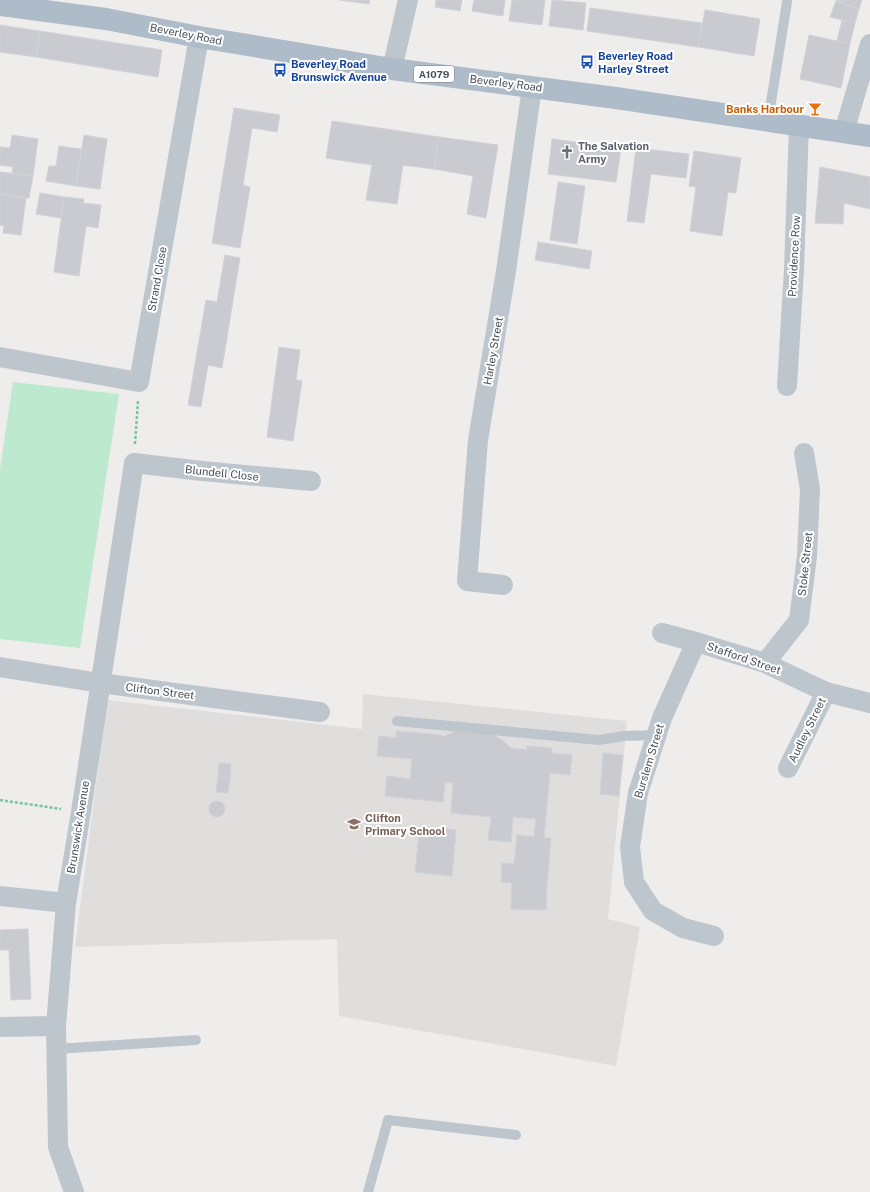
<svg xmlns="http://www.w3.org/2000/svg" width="870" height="1192" viewBox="0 0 870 1192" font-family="'Public Sans',sans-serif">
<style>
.education{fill:#e0dddd}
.green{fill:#bdeace}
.building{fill:#cacbd1;stroke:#d0d2d7}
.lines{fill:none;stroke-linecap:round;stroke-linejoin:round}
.path{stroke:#79c49f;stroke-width:2.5;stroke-dasharray:3 2;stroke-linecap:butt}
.service{stroke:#bec6cd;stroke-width:10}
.minor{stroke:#bec6cd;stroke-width:20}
.primary{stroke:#aebbc9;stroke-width:22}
.labels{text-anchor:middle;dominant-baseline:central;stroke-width:4;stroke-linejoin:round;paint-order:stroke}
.shield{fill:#fff;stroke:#7e848a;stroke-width:1}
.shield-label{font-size:10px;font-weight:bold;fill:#464f58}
.street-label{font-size:11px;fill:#464f58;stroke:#fff}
.transit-label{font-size:11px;font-weight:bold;fill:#164399;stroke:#fff;text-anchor:start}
.food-label{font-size:11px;font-weight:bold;fill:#c56008;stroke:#fff;text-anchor:end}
.worship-label{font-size:11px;font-weight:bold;fill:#5b616d;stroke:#fff;text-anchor:start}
.education-label{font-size:11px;font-weight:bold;fill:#785e54;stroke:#fff;text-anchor:start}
</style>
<rect width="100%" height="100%" fill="#efecec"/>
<path class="education" d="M363,694L627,721L608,919L640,927L616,1066L339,1016L337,939L75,947L107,700L362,729Z"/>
<path class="green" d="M13,382L119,394L80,648L0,639V469Z"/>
<g class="building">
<path d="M339,0H370L369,4Z"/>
<path d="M436,0H462L460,11L435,7Z"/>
<path d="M474,0H505L503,16L472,11Z"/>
<path d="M512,0H545L542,25L509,21Z"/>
<path d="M552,0L586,3L583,30L549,26Z"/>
<path d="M836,0H862L859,9Z"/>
<path d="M836,1L859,9L855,23L830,17Z"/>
<path d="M590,8L702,23L698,47L587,31Z"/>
<path d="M705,10L760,19L754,56L698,47Z"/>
<path d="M842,20L855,23L850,44L837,41Z"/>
<path d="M0,25L40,31L36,57L0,52Z"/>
<path d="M40,31L162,50L158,77L36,57Z"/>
<path d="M809,35L850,44L841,88L800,79Z"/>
<path d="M234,108L280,115L277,132L252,128L243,185L250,187L240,248L212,243Z"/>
<path d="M332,121L439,137L434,169L403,165L397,204L366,200L372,165L326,158Z"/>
<path d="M12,135L38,139L33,176L12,173L13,167L0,165V147L10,148Z"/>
<path d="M84,135L107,139L100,189L76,186Z"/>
<path d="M439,137L498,145L486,218L467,214L473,176L434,169Z"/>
<path d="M552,139L621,148L616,182L548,174Z"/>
<path d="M59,146L81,149L76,186L46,181L49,166H56Z"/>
<path d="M636,148L689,154L686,178L651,174L644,223L627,221Z"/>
<path d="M694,151L741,158L736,193L728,192L722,236L690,231L696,187L689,186Z"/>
<path d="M820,167L870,177V209L844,203L843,224L815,223Z"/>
<path d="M0,172L33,176L29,198L0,194Z"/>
<path d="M558,182L585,186L577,244L550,240Z"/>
<path d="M40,193L64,197L61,218L36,214Z"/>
<path d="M0,194L26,198L21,235L3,233L4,226L0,225Z"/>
<path d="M64,197L84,199L83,203L101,205L98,228L86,226L79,276L54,272Z"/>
<path d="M538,242L592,251L589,269L535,260Z"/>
<path d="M225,255L240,258L222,368L208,365L201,407L188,405L206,300L217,302Z"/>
<path d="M279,347L300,350L296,380L302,381L293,441L267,437Z"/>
<path d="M466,730L491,734L502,740L511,748L527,750V746L552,748V753L572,755L570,775L550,773L544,838H551L547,885L546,910L511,909L512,883L501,882L502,863L514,864L517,835L534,837L536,819L513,817L511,842L488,840L491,817L451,813L453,783L445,782L443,802L385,796L387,776L410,779L412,759L377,756L379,736L396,738V731L442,735V737L454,732Z"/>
<path d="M603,753L623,755L619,796L600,794Z"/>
<path d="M219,763L231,764L230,779L218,777Z"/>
<path d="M218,777L230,779L228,793L216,792Z"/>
<circle cx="217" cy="809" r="8"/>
<path d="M420,826L456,830L452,876L415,872Z"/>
<path d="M28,929L31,999L11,1000L9,950H0V930Z"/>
</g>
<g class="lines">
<g class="path">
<path d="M135,444L138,401"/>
<path d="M0,800L61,809"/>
</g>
<g class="service">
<path d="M768,121L787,2"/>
<path d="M397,721L599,740L624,736L657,735"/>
<path d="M56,1049L196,1040"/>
<path d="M368,1192L388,1120L516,1135"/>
</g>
<g class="minor">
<path d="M392,69L408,0"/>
<path d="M844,132L870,44"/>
<path d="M0,357L139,382L199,37"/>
<path d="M787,386L794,269L799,126"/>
<path d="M503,585L467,581L478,440L506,271L532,87"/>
<path d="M662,633L696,642L765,663L826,692L870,703"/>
<path d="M696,642L662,718L638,793L630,847L634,882L653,911L683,928L714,936"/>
<path d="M765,663L799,620L807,556L810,489L804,453"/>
<path d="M0,667L100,683L320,712"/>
<path d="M788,768L826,692"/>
<path d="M0,896L66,903"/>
<path d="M0,1027L56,1026"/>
<path d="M74,1192L58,1147L56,1026L66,903L81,812L134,463L202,471L311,481"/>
</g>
<path class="primary" d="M0,5L106,19L199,37L392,69L616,98L870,136"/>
</g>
<defs>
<g id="bus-bare" transform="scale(1.08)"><path d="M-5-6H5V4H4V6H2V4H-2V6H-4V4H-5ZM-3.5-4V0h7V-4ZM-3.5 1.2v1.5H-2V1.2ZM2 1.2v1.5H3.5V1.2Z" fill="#1a4fb4" stroke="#fff" stroke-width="2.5" paint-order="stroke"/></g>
<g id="bar-bare" transform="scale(1.08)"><path d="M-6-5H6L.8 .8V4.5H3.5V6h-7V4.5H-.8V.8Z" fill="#e8710a" stroke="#fff" stroke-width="2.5" paint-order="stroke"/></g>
<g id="church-bare" transform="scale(1.08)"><path d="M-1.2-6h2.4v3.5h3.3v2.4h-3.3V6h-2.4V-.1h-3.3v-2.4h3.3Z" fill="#6b7280" stroke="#fff" stroke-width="2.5" paint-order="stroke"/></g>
<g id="school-bare" transform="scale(1.08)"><path d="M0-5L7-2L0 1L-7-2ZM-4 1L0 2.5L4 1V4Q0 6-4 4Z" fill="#8d6e63" stroke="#fff" stroke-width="2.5" paint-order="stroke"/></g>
</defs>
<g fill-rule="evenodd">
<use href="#bus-bare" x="587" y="62"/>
<use href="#bus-bare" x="280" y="70"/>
<use href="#bar-bare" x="815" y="109"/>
<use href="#church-bare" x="567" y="152"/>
<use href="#school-bare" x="354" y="824"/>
</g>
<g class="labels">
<rect class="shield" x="414" y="66" width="40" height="16" rx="3"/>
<g class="shield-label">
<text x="434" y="74">A1079</text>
</g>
<g class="street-label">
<text transform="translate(186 34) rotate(11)">Beverley Road</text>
<text transform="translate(506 83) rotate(7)">Beverley Road</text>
<text transform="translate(794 256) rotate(-87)">Providence Row</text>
<text transform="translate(157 279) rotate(-80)">Strand Close</text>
<text transform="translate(493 351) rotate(-80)">Harley Street</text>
<text transform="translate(222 473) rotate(6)">Blundell Close</text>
<text transform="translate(805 564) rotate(-84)">Stoke Street</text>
<text transform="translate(744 658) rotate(19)">Stafford Street</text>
<text transform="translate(160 691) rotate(7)">Clifton Street</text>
<text transform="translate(807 730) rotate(-64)">Audley Street</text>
<text transform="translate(649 761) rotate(-73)">Burslem Street</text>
<text transform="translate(78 827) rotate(-81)">Brunswick Avenue</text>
</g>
<g class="transit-label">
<text x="598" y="56">Beverley Road<tspan x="598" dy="13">Harley Street</tspan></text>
<text x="291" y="64">Beverley Road<tspan x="291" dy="13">Brunswick Avenue</tspan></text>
</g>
<g class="food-label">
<text x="804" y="109">Banks Harbour</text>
</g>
<g class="worship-label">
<text x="578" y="146">The Salvation<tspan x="578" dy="13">Army</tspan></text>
</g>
<g class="education-label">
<text x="365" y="818">Clifton<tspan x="365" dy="13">Primary School</tspan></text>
</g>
</g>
</svg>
